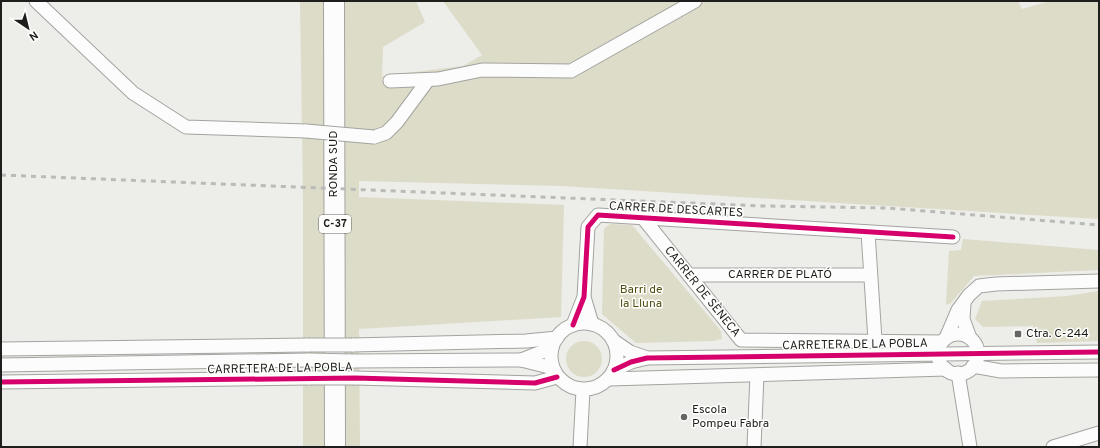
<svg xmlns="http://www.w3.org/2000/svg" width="1100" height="448" viewBox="0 0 1100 448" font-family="Overpass,sans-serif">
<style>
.green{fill:#dddcc9}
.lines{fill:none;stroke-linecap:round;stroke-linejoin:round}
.minor-casing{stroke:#a3a3a0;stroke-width:15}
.highway-casing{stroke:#a3a3a0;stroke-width:22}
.minor{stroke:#fcfcfc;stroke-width:13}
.highway{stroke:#fcfcfc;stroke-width:20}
.rail{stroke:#babab9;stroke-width:3;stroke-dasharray:5 5;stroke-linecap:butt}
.minor-bridge-casing{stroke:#a3a3a0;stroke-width:15;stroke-linecap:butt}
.minor-bridge{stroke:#fcfcfc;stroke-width:13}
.cycleway-casing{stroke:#fffffe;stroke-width:8}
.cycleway{stroke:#d6006c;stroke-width:5}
.poi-dot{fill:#666664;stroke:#fffffe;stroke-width:1.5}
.labels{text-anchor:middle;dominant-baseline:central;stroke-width:3;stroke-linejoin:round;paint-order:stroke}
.shield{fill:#fffffe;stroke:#626260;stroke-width:1}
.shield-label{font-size:11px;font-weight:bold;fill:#1e1e1c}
.street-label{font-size:12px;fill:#1e1e1c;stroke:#fffffe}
.park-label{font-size:12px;fill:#524e11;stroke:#fffffe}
.poi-label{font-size:12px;fill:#1e1e1c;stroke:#fffffe;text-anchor:start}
</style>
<rect width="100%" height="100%" fill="#edede9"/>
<g class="green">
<path d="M300,1H416L425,22L383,47L382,76L463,66L482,55L443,1H1018L1022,9L1050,1H1099V219L561,186L359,181V197L564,205L561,317L359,329L360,447H303V198Z"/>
<path d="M610,224L632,225L721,331L722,339L713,341L636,343L602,314L604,229Z"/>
<path d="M963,239L1099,250V270L974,276L951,303L946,305L949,251L961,250Z"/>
<path d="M1099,291V341L1037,343L1033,326L983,327L975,319L982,301L1067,296Z"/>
<circle cx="584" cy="359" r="18"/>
</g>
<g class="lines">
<g class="minor-casing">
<g id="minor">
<path d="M36,1L133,93L186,127L306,131"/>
<path d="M390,81L438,79L482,70L571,71L695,1"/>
<path d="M374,137L386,133L397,122L428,80"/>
<path d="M643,218L741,340L942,342"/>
<path d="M868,232L875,340"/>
<path d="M689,275H870"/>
<path d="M584,297L592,324"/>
<path d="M964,303L963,319L970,338"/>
<circle cx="584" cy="356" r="33"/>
<path d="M573,325L584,297L588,227L598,215L953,237"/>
<circle cx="958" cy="354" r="20"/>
<path d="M946,338L958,310L969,295L979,286L996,284L1099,281"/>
<path d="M614,341L630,352L647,358"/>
<path d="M352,345L526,341L557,338"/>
<path d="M1,349L308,345"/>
<path d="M521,360L552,348"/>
<path d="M354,361L521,360L553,368"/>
<path d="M1,365L310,360"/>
<path d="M973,366L1001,371L1099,370"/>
<path d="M614,370L631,362L647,358L1099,352"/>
<path d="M958,373L970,447"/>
<path d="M355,378L535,383L557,377"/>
<path d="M609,379L946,369"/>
<path d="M1,382L310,378"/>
<path d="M580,447L583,390"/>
<path d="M754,447L757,375"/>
<path d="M1053,447L1099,433"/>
</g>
</g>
<g class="highway-casing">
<path id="highway" d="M334,1L335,447"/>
</g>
<use href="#minor" class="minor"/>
<use href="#highway" class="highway"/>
<path class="rail" d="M1,175L763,206L887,208L1099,225"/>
<g class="minor-bridge-casing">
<g id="minor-bridge">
<path d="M306,131L374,137"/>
<path d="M308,345H352"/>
<path d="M310,360L354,361"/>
<path d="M310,378H355"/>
</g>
</g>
<use href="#minor-bridge" class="minor-bridge"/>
<g class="cycleway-casing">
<g id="cycleway">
<path d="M573,325L584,297L588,227L598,215L953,237"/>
<path d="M614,370L631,362L647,358L1099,352"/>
<path d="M1,382L355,378L535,383L557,377"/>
</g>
</g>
<use href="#cycleway" class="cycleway"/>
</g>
<g class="poi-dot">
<rect x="1014" y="330" width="8" height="8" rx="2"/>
<circle cx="684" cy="417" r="4"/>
</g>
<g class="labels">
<rect class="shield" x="319" y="215" width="32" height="18" rx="3"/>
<g class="shield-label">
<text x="335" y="224">C-37</text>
</g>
<g class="street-label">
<text transform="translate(334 164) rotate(-90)">RONDA SUD</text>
<text transform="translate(676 210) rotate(3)">CARRER DE DESCARTES</text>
<text x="780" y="275">CARRER DE PLATÓ</text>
<text transform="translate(702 292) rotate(51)">CARRER DE SÈNECA</text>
<text transform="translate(855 345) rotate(-1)">CARRETERA DE LA POBLA</text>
<text transform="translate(280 369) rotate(-1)">CARRETERA DE LA POBLA</text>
</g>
<g class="park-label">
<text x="641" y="290">Barri de<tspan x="641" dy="14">la Lluna</tspan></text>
</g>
<g class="poi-label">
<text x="1026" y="334">Ctra. C-244</text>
<text x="692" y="410">Escola<tspan x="692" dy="14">Pompeu Fabra</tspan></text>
</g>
</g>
<rect width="1100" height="448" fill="none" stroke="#1e1e1c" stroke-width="4"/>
<g transform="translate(28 28) rotate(145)" stroke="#fffffe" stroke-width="3" paint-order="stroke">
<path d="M0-3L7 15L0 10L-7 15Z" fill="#1e1e1c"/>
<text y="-6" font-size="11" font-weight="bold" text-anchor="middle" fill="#1e1e1c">N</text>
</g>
</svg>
